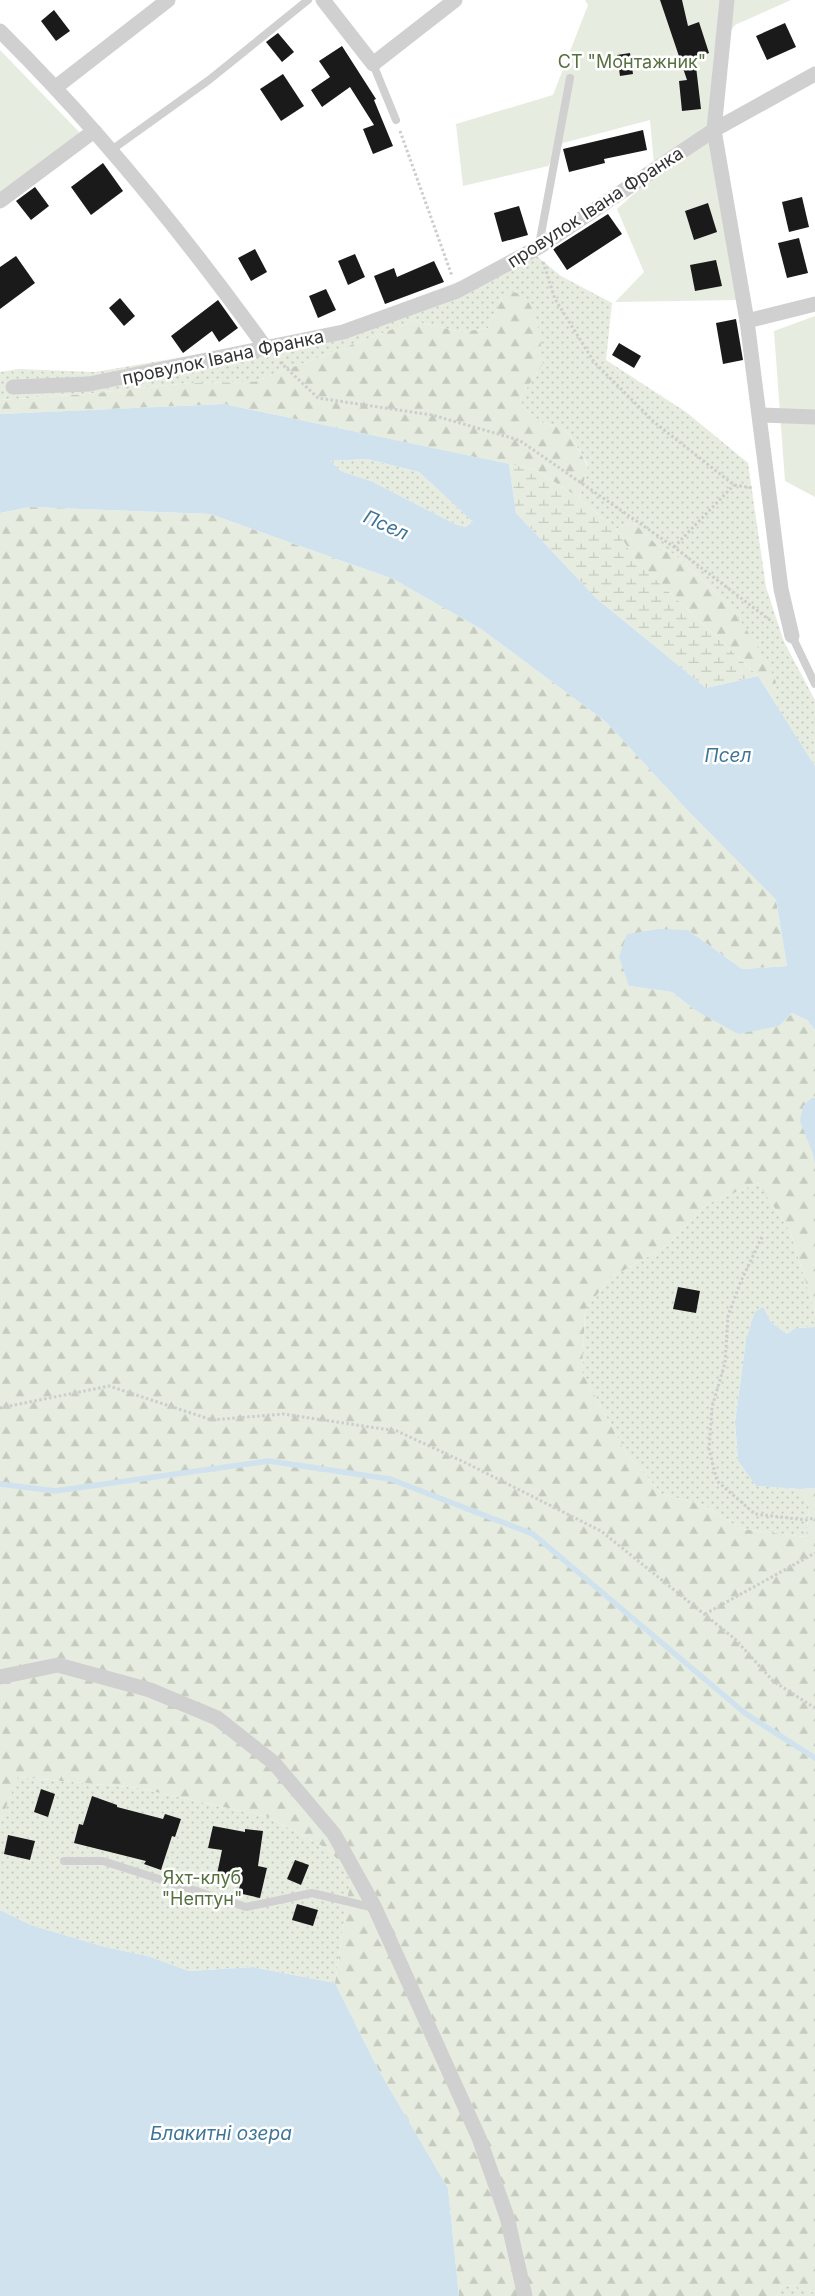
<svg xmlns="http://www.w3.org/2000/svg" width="815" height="2296" viewBox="0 0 815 2296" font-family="Inter,sans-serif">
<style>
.grass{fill:url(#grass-dots)}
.forest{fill:url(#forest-firs)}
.wetland{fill:url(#wetland-marsh)}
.garden{fill:#e6ecdf}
.water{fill:#cfe2ee;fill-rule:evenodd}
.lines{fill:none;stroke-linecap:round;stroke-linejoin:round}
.stream{stroke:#cfe2ee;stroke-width:5.5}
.building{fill:#1a1a1a}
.path{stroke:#cdcdcd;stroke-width:3;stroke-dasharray:2.5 2.5;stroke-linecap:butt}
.lane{stroke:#d0d0d0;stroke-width:8}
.street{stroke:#d0d0d0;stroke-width:15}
.labels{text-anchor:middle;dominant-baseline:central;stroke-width:5;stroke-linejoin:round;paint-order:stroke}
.park-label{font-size:18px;fill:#56703f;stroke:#fff}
.street-label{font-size:18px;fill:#333;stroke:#fff}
.water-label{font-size:19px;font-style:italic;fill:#3f7597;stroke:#fff}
</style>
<defs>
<pattern id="grass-dots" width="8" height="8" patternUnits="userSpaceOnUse" patternTransform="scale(1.25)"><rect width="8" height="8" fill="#e6ecdf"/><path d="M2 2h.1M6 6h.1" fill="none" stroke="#c6cbc0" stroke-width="1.8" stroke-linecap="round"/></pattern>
<pattern id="forest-firs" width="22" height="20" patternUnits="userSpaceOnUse" patternTransform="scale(1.25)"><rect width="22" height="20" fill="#e6ecdf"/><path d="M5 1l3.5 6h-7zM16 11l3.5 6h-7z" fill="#c6cbc0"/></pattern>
<pattern id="wetland-marsh" width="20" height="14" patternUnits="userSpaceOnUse" patternTransform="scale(1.25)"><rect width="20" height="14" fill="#e6ecdf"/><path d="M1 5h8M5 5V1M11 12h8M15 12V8" fill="none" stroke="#c6cbc0"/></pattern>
</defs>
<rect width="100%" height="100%" fill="#fff"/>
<g class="grass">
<path d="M527,248L561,276L612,303L606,360L686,412L748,463L766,587L784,642L815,700V766L772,698L776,682L731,606L675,555L657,545L633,522L616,529L579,498L588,465L569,434L560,427L540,422L523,407L520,398L543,364L502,298L488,328L461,332L414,321L254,382L188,383L87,394L0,400V372L18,369L95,372L318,334L463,280Z"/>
<path d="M367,459L419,472L473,522L465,527L455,524L371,481L341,471L330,461Z"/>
<path d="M758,1183L790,1231L815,1312V1327L795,1328L787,1334L771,1322L763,1308L746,1340L735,1422L738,1461L756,1486L800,1489L809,1506L806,1537L741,1529L704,1505L662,1494L626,1453L582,1372L585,1310L610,1278L665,1247L707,1204Z"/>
<path d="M17,1777L138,1788L268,1817L328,1849L351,1875L335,1983L253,1967L189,1971L148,1956L105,1947L31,1925L0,1910V1822Z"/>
<path d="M791,2285L815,2293V2296H776L781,2287Z"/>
</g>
<g class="forest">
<path d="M512,292L523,294C539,314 540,339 543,364L520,398L523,407L540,422L560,427L569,434L588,466L579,498L536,470L224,404L0,414V400L87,394L188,383L254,382L414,321L461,332L488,328L502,298Z"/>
<path d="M30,507L210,514L393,579L481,629L606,722L689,812L776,900L787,966L742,969L688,930L629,986L672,992L695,1010L779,1026L792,1013L807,1020L815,1030V1098L812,1099L815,1164V1312L790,1231L758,1183L707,1204L665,1247L610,1278L585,1310L582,1372L626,1453L662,1494L704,1505L741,1529L806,1537L809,1506L800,1489L815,1488V2293L791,2285L781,2287L776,2296H459L448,2188L378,2069L335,1983L351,1875L328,1849L268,1817L138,1788L18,1777L0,1822V513Z"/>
<path d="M633,522L657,545L675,555L731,606L768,663L776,682L772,698L758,676L636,561L616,529Z"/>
</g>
<path class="wetland" d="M509,464L536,470L579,498L616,529L636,561L758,676L706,688L596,598L516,513Z"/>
<g class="garden">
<path d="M585,0H791L735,25L714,52L709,121L737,300L615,302L644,272L617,209L655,175L650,120L563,143L548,166L463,186L456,124L553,95L588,5Z"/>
<path d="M0,50L81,134L0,196Z"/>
<path d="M815,316V497L785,481L774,331Z"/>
</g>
<g class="water">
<path d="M224,404L509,464L516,513L596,598L706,688L758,676L815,766V1030L807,1020L792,1013L779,1026L738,1034L695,1010L672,992L629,986L619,957L627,934L660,929L688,930L742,969L787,966L776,900L689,812L606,722L481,629L393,579L210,514L30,507L0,513V414ZM367,459L419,472L473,522L465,527L455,524L371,481L341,471L330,461Z"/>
<path d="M812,1098H815V1164L813,1154L800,1121L803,1106Z"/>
<path d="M763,1307L771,1322L787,1334L795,1328L815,1327V1488L800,1489L756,1486L738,1461L735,1422L746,1340L755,1312Z"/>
<path d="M0,1910L31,1925L105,1947L148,1956L189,1971L253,1967L335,1983L378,2069L448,2188L459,2296H0Z"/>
</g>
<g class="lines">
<path class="stream" d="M0,1484L55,1491L269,1461L390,1479L533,1534L746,1714L815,1758"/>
</g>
<g class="building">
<path d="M660,0H682L688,26L699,22L709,53L695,58L701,109L682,111L679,81L687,80Z"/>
<path d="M54,10L70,31L56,41L41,21Z"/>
<path d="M785,23L796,47L767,60L756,36Z"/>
<path d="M278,33L294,52L282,62L266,42Z"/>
<path d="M342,46L376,99L374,100L393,146L373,154L363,129L374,125L350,87L322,107L311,90L330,77L319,61Z"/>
<path d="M630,53L633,74L620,76L617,55Z"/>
<path d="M283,74L304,106L281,121L260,89Z"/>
<path d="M643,130L647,150L604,159L605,163L569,172L563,149Z"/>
<path d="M103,163L123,191L91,215L71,187Z"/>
<path d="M35,187L49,206L31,220L16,201Z"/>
<path d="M802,197L809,227L789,232L782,202Z"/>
<path d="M708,203L717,232L694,240L685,211Z"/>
<path d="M519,206L528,235L502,242L494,213Z"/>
<path d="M608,214L622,234L567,270L553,249Z"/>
<path d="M799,238L808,273L787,278L778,243Z"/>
<path d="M255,249L267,272L251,281L238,258Z"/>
<path d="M355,254L365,277L348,285L338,261Z"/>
<path d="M16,256L35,283L0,309V267Z"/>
<path d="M716,260L722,286L695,291L690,265Z"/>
<path d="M434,261L444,282L385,304L374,276L394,268L397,277Z"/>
<path d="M326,289L336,310L318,318L309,296Z"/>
<path d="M120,298L135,316L124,326L109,308Z"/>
<path d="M218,300L238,328L219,342L212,331L183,353L171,336Z"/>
<path d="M736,319L743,360L723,364L716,323Z"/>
<path d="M619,343L641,356L634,368L612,355Z"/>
<path d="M678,1287L700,1291L696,1313L673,1309Z"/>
<path d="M41,1789L55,1794L48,1817L34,1812Z"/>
<path d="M92,1796L117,1805V1807L163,1819L165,1814L181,1819L175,1837L172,1836L161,1870L144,1864L146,1861L74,1843L79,1824L83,1825Z"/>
<path d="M213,1826L245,1832V1829L263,1831L258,1866L267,1868L260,1898L238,1893L240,1885L216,1879L222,1850L208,1848Z"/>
<path d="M8,1835L35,1841L30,1860L4,1854Z"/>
<path d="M295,1860L309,1865L301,1885L287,1879Z"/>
<path d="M297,1904L318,1910L313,1926L292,1920Z"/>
</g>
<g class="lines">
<g class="path">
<path d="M400,131L452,276"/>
<path d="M543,262L555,299L594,362L654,422L734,485L753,488"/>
<path d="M280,362L318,398L432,415L519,440L674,547L771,621"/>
<path d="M674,547L734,485"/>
<path d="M762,1237L741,1281L728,1316L725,1363L712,1407L709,1449L717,1481L755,1514L806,1520L815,1518"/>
<path d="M0,1408L109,1386L212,1420L283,1414L397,1431L466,1463L601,1531L735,1639L773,1681L815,1708"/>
<path d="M705,1614L815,1553"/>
</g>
<g class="lane">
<path d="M373,64L396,120"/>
<path d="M110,151L209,80L308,0"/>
<path d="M539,245L570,78"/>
<path d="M792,636L815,684"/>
<path d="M64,1861H103L246,1907L312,1893L375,1908"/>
</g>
<g class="street">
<path d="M323,0L373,64L455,0"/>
<path d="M727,0L714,130L747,321L781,589L792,636"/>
<path d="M0,31C98,128 185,236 265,347"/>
<path d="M56,87L168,0"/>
<path d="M0,201L94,131"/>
<path d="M747,321L815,304"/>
<path d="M13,387L89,384L343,332L457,291L539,247L714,130L815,74"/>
<path d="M760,415L815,417"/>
<path d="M0,1677L58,1665L150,1690L217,1718L274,1763L334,1834L375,1908L479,2138L507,2217L525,2296"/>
</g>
</g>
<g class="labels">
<g class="park-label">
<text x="632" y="61">СТ "Монтажник"</text>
<text x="202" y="1877">Яхт-клуб<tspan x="202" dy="21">"Нептун"</tspan></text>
</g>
<g class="street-label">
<text transform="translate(595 207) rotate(-33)">провулок Івана Франка</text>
<text transform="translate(223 357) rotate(-12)">провулок Івана Франка</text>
</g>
<g class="water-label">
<text transform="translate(386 525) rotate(24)">Псел</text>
<text x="728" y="755">Псел</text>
<text x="221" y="2133">Блакитні озера</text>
</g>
</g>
</svg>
